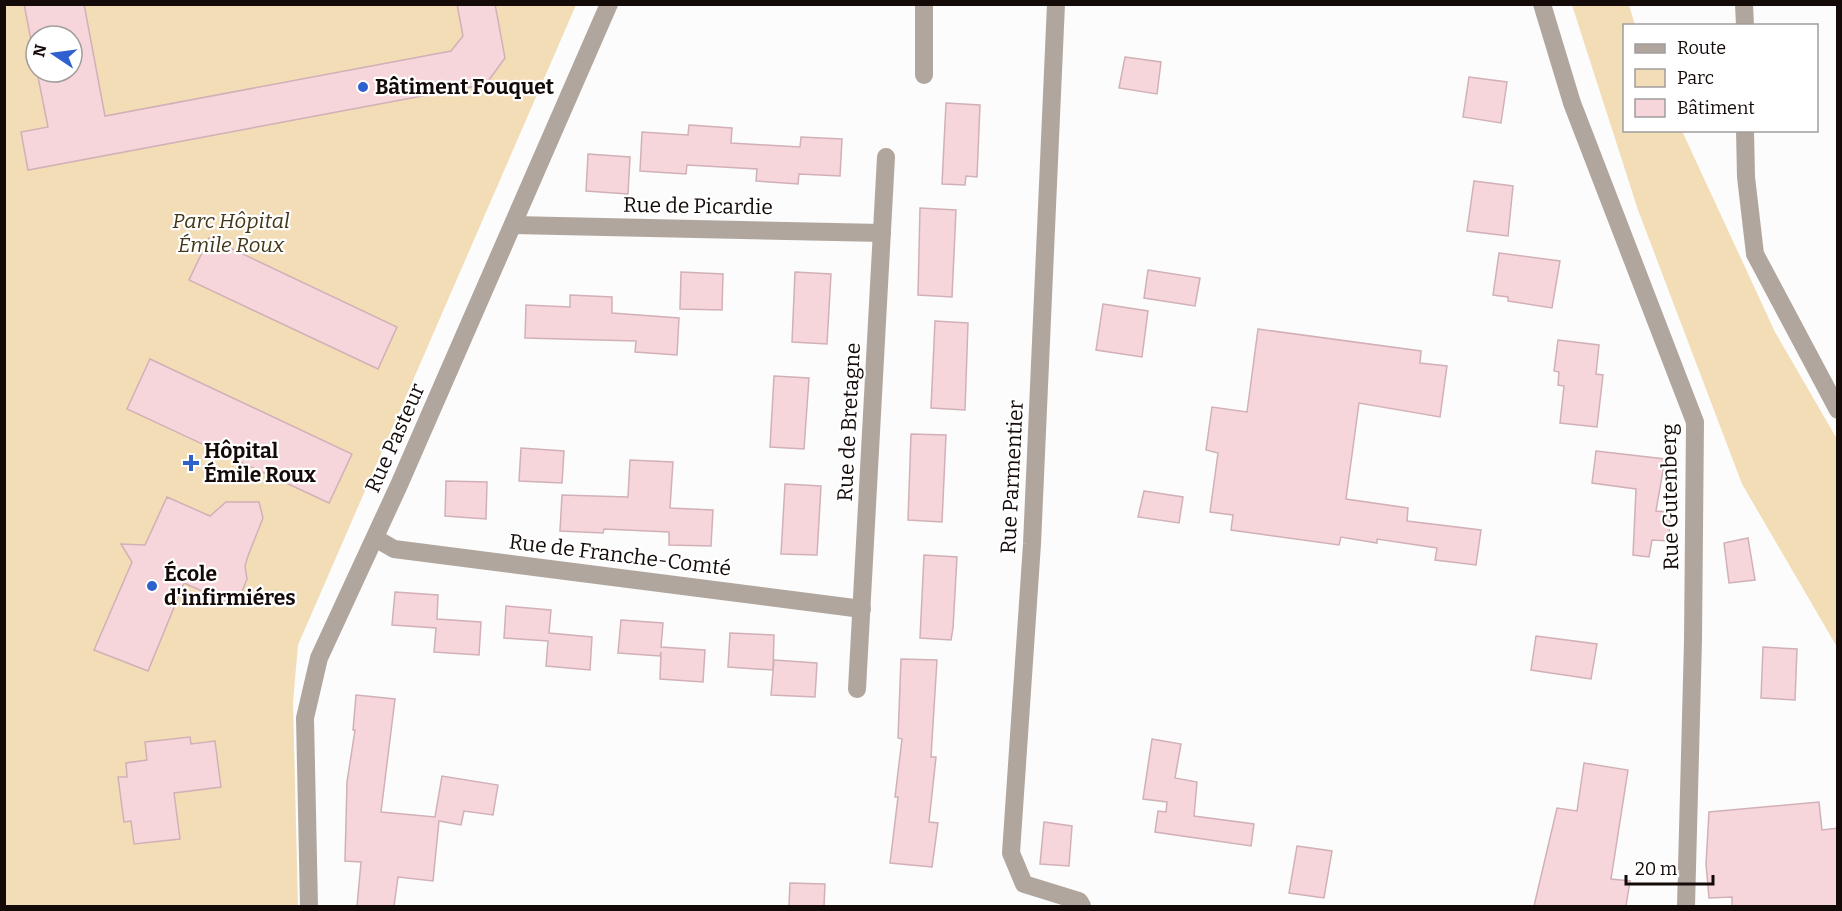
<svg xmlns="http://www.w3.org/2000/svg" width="1842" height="911" viewBox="0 0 1842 911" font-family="Bitter,serif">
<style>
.green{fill:#f2ddb6;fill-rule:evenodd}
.building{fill:#f6d5db;stroke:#d1b1b7;stroke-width:1.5}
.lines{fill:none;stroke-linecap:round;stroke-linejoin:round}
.street{stroke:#b1a69e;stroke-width:18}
.poi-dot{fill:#2e60ce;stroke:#fff;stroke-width:2}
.labels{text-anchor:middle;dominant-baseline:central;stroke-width:4.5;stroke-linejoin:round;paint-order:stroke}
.poi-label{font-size:21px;font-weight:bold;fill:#140a08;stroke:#fff;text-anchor:start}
.street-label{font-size:21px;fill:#140a08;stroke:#fff}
.park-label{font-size:21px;font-style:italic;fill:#443618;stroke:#fff}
</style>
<rect width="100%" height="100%" fill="#fcfcfc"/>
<g class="green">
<path d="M5,5H576L298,645L293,702L298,906H5ZM36,36H72V72H36Z"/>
<path d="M1572,5H1629L1635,25L1624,26V130L1682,131L1775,332L1837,439V647L1742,484L1638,210Z"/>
</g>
<g class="building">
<path d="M24,4H84L105,116L451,51L463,36L457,4H495L505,58L486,84L28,170L21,132L48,127L37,72H72V36H36V66Z"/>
<path d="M1125,57L1161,62L1157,94L1119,88Z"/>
<path d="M1469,77L1507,82L1501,123L1463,117Z"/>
<path d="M946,103L980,105L977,177L966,176L965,185L942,184Z"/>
<path d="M689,125L732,128L731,143L800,147L801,137L842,139L840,176L799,174L798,184L756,181L757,169L687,165L686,174L640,171L642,132L688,135Z"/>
<path d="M588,154L630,157L628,194L586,191Z"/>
<path d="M1474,181L1513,186L1508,236L1467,231Z"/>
<path d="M920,208L956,210L952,297L918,295Z"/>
<path d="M209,238L397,327L378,369L189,280Z"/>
<path d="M1499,253L1560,261L1552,308L1508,301V297L1493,295Z"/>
<path d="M1148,270L1200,278L1195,306L1144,298Z"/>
<path d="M681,272L723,274L722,310L680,309Z"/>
<path d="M795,272L831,274L827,344L792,342Z"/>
<path d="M570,295L612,297V313L679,318L677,355L635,352L636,341L525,338L526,305L570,307Z"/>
<path d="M1103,304L1148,311L1142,357L1096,350Z"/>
<path d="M935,321L968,323L965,410L931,408Z"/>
<path d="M1258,329L1421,351L1420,363L1447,366L1440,417L1359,403L1346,499L1408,508L1407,521L1481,530L1476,565L1435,560L1437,548L1377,539V543L1341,537L1339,545L1231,530L1233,515L1210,512L1218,453L1206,450L1212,407L1247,412Z"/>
<path d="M1558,340L1599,345L1596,374L1603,375L1597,427L1560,423L1564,386L1558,385L1559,372L1554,371Z"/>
<path d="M150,359L352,454L329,503L127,409Z"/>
<path d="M774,376L809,378L804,449L770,447Z"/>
<path d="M911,434L946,435L942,522L908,520Z"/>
<path d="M521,448L564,451L562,483L519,481Z"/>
<path d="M1596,451L1665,459L1656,511L1670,512L1669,541L1652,540L1649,557L1633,555L1636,489L1592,483Z"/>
<path d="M630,460L673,462L670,508L713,510L711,546L669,545V532L604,529L603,533L560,531L562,495L628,497Z"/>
<path d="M446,481L487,482L486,519L445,516Z"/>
<path d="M785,484L821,486L817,555L781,554Z"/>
<path d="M1144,491L1183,497L1179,523L1138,517Z"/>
<path d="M167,497L210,516L226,502H259L263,518L248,556L245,566L247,579L236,606L184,583L148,671L94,650L132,562L121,544L145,545Z"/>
<path d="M1748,538L1755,580L1729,583L1724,543Z"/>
<path d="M924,555L957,557L953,628L951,640L920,638Z"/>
<path d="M395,592L438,595L437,619L481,622L479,655L434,652L436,628L392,625Z"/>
<path d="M506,606L551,610L549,633L592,637L590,670L546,666L548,641L504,638Z"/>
<path d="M621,620L663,623L661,647L705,650L703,682L660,679L661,652L660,656L618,653Z"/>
<path d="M730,633L774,635L773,670L728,667Z"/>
<path d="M1536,636L1597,644L1591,679L1531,670Z"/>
<path d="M1763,647L1797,649L1795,700L1761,698Z"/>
<path d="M901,659L937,660L931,757H936L929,822L938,823L932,867L890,863L898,797H895L902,739L898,738Z"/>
<path d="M774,660L817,663L815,697L771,695Z"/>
<path d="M356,695L395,699L381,812L435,817L442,776L498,785L493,815L464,811L461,825L439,821L433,881L398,877L394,906H357L361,862L345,861L347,782L355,730H353Z"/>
<path d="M190,737L191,744L215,741L221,787L174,793L180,839L134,844L131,821L124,822L118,777H127L126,763L147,760L145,742Z"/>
<path d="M1152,739L1181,744L1175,778L1197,782L1194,816L1254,824L1251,846L1155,832L1158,811L1166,812L1167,802L1143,799Z"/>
<path d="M1584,763L1628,770L1611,879L1630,881L1626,906H1534L1557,808L1577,811Z"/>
<path d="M1819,802L1822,830L1838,828V906H1732V897L1709,898L1706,864L1709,812Z"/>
<path d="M1044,822L1072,826L1069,866L1040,864Z"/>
<path d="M1297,846L1332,851L1324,898L1289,893Z"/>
<path d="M790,883L825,884L824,906H789Z"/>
</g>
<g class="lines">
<g class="street">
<path d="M1056,4L1032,544L1011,853L1024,884L1079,901L1082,906"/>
<path d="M1542,4L1572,103L1695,422L1693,641L1686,906"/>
<path d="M1744,4L1745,26"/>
<path d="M924,75V4"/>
<path d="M1745,130L1746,177L1755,254L1838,410"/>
<path d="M513,225L882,233"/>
<path d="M375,538L394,549L862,609"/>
<path d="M857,689L886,157"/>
<path d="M309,906L305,718L319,658L399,485L609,4"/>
</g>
</g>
<g class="poi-dot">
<circle cx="363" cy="87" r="6"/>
<path d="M188 454h6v6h6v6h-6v6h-6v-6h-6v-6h6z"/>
<circle cx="152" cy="586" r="6"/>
</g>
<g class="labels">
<g class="poi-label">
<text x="375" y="87">Bâtiment Fouquet</text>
<text x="204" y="451">Hôpital<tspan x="204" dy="24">Émile Roux</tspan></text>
<text x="164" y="574">École<tspan x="164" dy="24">d'infirmiéres</tspan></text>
</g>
<g class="street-label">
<text transform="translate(698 206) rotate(1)">Rue de Picardie</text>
<text transform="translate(849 422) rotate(-87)">Rue de Bretagne</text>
<text transform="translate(395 438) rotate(-66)">Rue Pasteur</text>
<text transform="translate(1012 477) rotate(-87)">Rue Parmentier</text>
<text transform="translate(1670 497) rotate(-91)">Rue Gutenberg</text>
<text transform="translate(620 555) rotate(7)">Rue de Franche-Comté</text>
</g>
<g class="park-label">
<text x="231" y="221">Parc Hôpital<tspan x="231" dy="24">Émile Roux</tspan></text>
</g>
</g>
<rect width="1842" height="911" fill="none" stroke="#140a08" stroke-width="12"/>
<rect x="1623" y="24" width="195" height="108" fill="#ffffff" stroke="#a19d9c" stroke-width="1.5"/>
<rect x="1635" y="44" width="30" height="9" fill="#b1a69e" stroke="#a19d9c" stroke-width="1.5"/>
<text x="1677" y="54" font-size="18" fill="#140a08">Route</text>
<rect x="1635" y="69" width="30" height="18" fill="#f2ddb6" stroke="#a19d9c" stroke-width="1.5"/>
<text x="1677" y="84" font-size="18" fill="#140a08">Parc</text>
<rect x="1635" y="99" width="30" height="18" fill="#f6d5db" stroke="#a19d9c" stroke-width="1.5"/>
<text x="1677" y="114" font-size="18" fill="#140a08">Bâtiment</text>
<g transform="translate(54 54) rotate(283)"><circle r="28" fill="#ffffff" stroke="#a19d9c" stroke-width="1.5"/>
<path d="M0-4.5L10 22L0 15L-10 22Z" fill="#2e60ce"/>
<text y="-9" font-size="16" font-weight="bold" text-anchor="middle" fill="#140a08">N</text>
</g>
<path d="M1626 875v9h87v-9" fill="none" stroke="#140a08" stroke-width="3"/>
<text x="1635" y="875" font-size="18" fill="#140a08" stroke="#ffffff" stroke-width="4.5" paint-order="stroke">20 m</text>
</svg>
